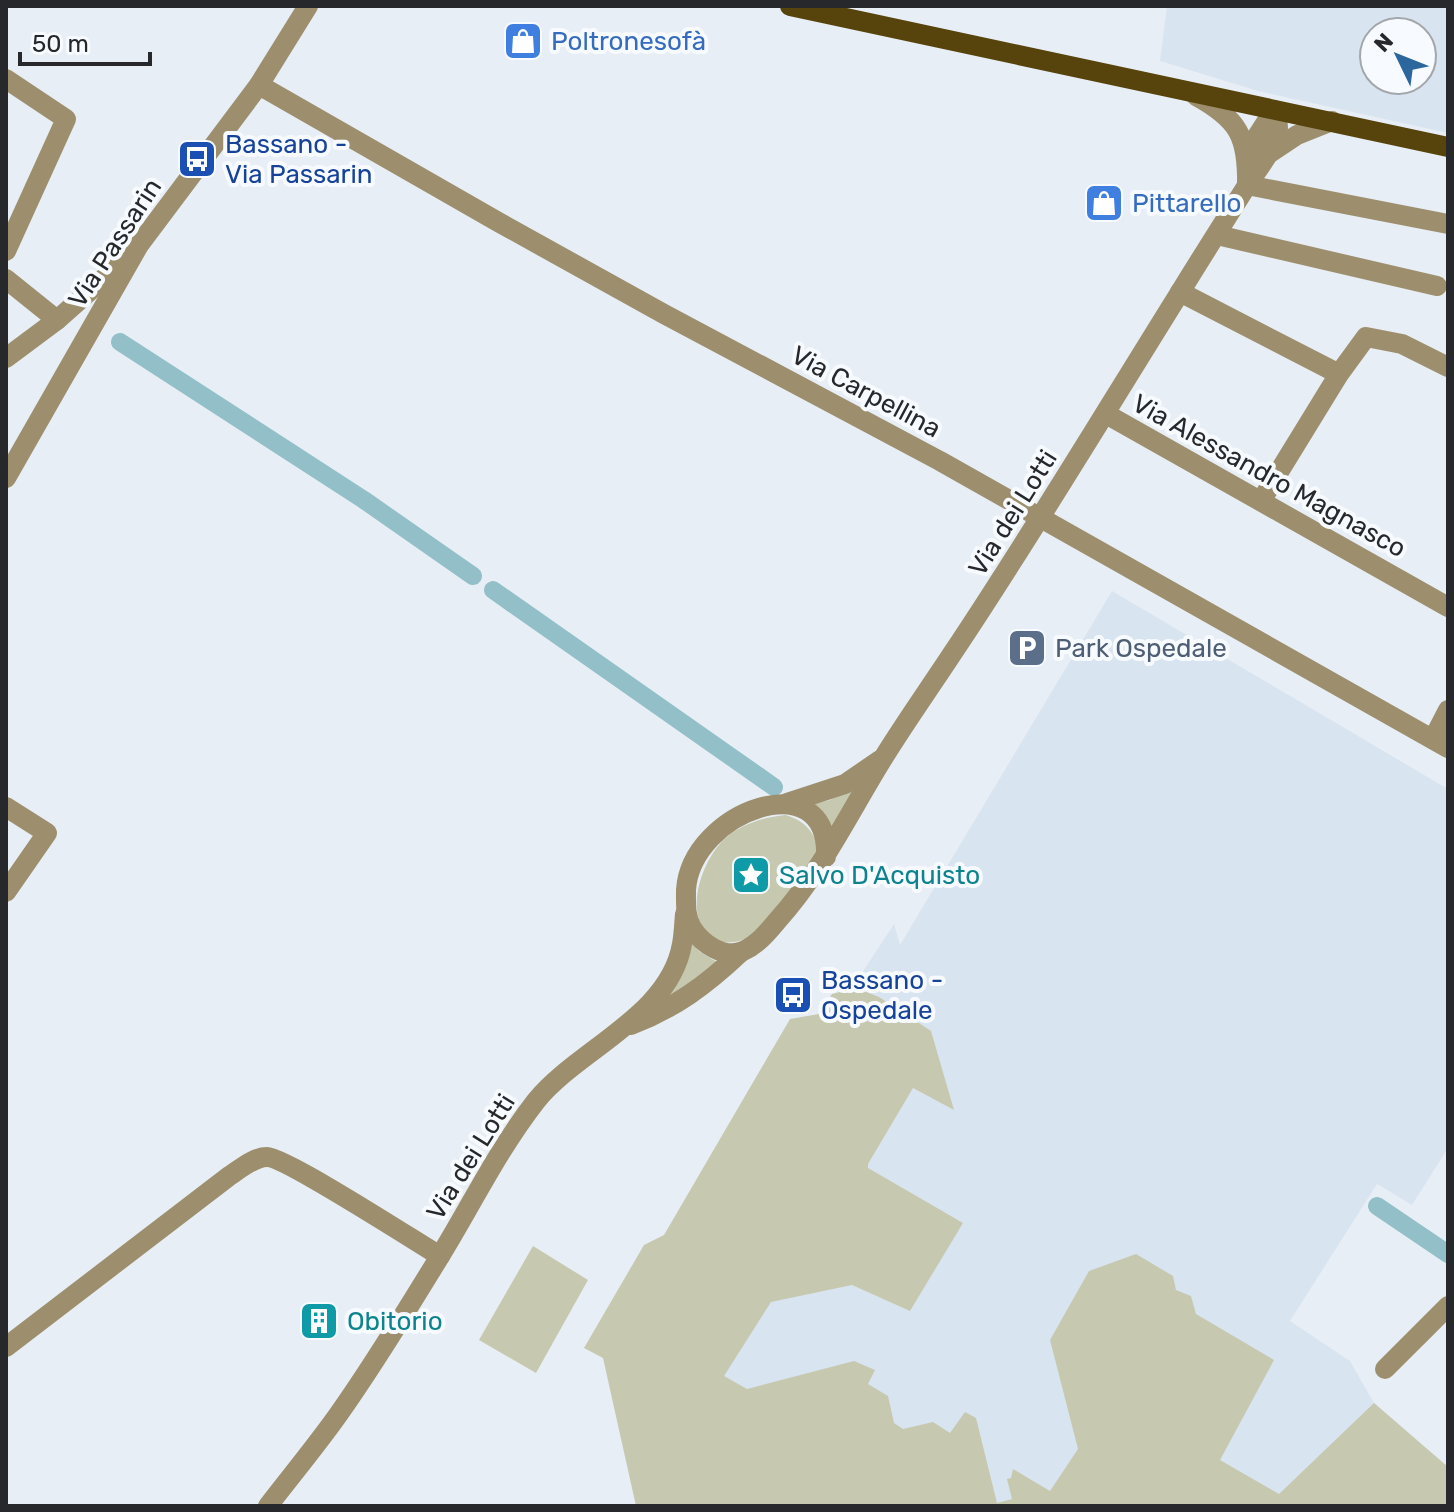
<svg xmlns="http://www.w3.org/2000/svg" width="1454" height="1512" viewBox="0 0 1454 1512" font-family="Rubik,sans-serif">
<style>
.built{fill:#d9e4f1;fill-rule:evenodd}
.green{fill:#c6c9af}
.lines{fill:none;stroke-linecap:round;stroke-linejoin:round}
.canal{stroke:#93c0c8;stroke-width:18}
.minor{stroke:#9d8f6e;stroke-width:20}
.major{stroke:#57430c;stroke-width:20}
.labels{text-anchor:middle;dominant-baseline:central;stroke-width:8;stroke-linejoin:round;paint-order:stroke}
.shop-label{font-size:26px;fill:#366cbe;stroke:#f7fbff;text-anchor:start}
.transit-label{font-size:26px;fill:#164399;stroke:#f7fbff;text-anchor:start}
.street-label{font-size:26px;fill:#26282b;stroke:#f7fbff}
.service-label{font-size:26px;fill:#4e5e75;stroke:#f7fbff;text-anchor:start}
.culture-label{font-size:26px;fill:#0d838f;stroke:#f7fbff;text-anchor:start}
</style>
<rect width="100%" height="100%" fill="#e8eef5"/>
<g class="built">
<path d="M1167,6H1448V133L1258,91L1160,61ZM1374,32H1422V80H1374Z"/>
<path d="M1112,591L1448,789V1148L1412,1205L1377,1184L1290,1321L1350,1361L1374,1403L1448,1467V1506H651L810,1052L894,924L900,945Z"/>
</g>
<g class="green">
<path d="M864,781L831,830L809,805L830,800Z"/>
<path d="M785,815C807,820 826,842 812,864C805,876 794,887 785,898C775,911 762,928 747,938C740,942 726,944 718,941C678,923 702,856 728,836C744,823 766,817 785,815Z"/>
<path d="M690,941L700,952L717,962L668,1001L669,992Z"/>
<path d="M860,987L861,990L879,997L931,1031L954,1110L913,1088L868,1164V1168L963,1223L910,1311L852,1285L771,1302L724,1376L747,1389L854,1361L875,1370L868,1384L888,1396L894,1423L903,1429L933,1422L950,1433L965,1412L976,1418L997,1503L1012,1499L1007,1479L1011,1478L1013,1469L1050,1491L1078,1449L1050,1340L1089,1271L1136,1254L1173,1276L1176,1290L1191,1296L1196,1314L1274,1360L1220,1460L1279,1494L1374,1403L1448,1467V1506H636L603,1358L584,1348L644,1245L664,1235L790,1019L819,1014L832,994Z"/>
<path d="M533,1246L588,1280L536,1373L479,1340Z"/>
</g>
<g class="lines">
<g class="canal">
<path d="M120,342L364,500L473,576"/>
<path d="M493,590L774,787"/>
<path d="M1377,1206L1448,1254"/>
</g>
<g class="minor">
<path d="M6,79L66,119L6,251"/>
<path d="M259,85L500,223L664,314L940,461L1448,748"/>
<path d="M1196,96C1238,119 1248,136 1247,185"/>
<path d="M1270,153L1297,135L1332,121"/>
<path d="M1249,160L1254,141L1274,110"/>
<path d="M1247,185L1448,224"/>
<path d="M1217,235L1437,286"/>
<path d="M6,279L57,320"/>
<path d="M1180,292L1339,374"/>
<path d="M6,358L57,320L119,265"/>
<path d="M1106,414L1448,607"/>
<path d="M6,478L139,245L259,85L308,6"/>
<path d="M1261,501L1339,374L1366,337L1402,344L1448,367"/>
<path d="M1433,739L1448,710"/>
<path d="M787,803L845,784L880,760"/>
<path d="M6,807L47,833L6,892"/>
<path d="M826,857C830,761 691,811 686,890C686,904 685,916 692,928C702,944 724,959 743,951C757,945 767,933 777,921C821,872 848,815 882,760C904,724 929,689 952,654C1031,536 1104,414 1179,294C1201,258 1224,222 1246,187C1256,172 1267,158 1275,142C1280,130 1278,121 1274,110"/>
<path d="M631,1025C675,1008 706,985 740,953"/>
<path d="M6,1347L228,1177C239,1170 253,1157 267,1157C285,1157 415,1241 440,1256"/>
<path d="M1385,1369L1448,1306"/>
<path d="M268,1506C291,1476 316,1446 338,1415C373,1366 405,1313 437,1261C470,1208 497,1151 536,1101C578,1049 670,1016 682,944C684,934 684,924 685,914"/>
</g>
<path class="major" d="M790,6L1448,147"/>
</g>
<defs>
<g id="shop-square" transform="scale(2)"><rect x="-9" y="-9" width="18" height="18" rx="4" fill="#3f7fe0" stroke="#f7fbff"/><path d="M-5-2.5h2.3a2.7 3.5 0 0 1 5.4 0H5L5.5 6h-11ZM-1.5-2.5h3a1.5 2.3 0 0 0-3 0Z" fill="#fff"/></g>
<g id="bus-square" transform="scale(2)"><rect x="-9" y="-9" width="18" height="18" rx="4" fill="#1a4fb4" stroke="#f7fbff"/><path d="M-5-6H5V4H4V6H2V4H-2V6H-4V4H-5ZM-3.5-4V0h7V-4ZM-3.5 1.2v1.5H-2V1.2ZM2 1.2v1.5H3.5V1.2Z" fill="#fff"/></g>
<g id="parking-square" transform="scale(2)"><rect x="-9" y="-9" width="18" height="18" rx="4" fill="#5c6f8a" stroke="#f7fbff"/><path d="M-3.5-5.5H1a3.5 3.5 0 0 1 0 7H-1V5.5H-3.5ZM-1-3.4V-.6H.8a1.4 1.4 0 0 0 0-2.8Z" fill="#fff"/></g>
<g id="sight-square" transform="scale(2)"><rect x="-9" y="-9" width="18" height="18" rx="4" fill="#0f9aa8" stroke="#f7fbff"/><path d="M0-6L1.8-2.2L6-1.7L2.9 1.2L3.7 5.4L0 3.3L-3.7 5.4L-2.9 1.2L-6-1.7L-1.8-2.2Z" fill="#fff"/></g>
<g id="building-square" transform="scale(2)"><rect x="-9" y="-9" width="18" height="18" rx="4" fill="#0f9aa8" stroke="#f7fbff"/><path d="M-4-6H4V6H1V3H-1V6H-4ZM-2.5-4.3h1.7v1.8h-1.7ZM.8-4.3h1.7v1.8H.8ZM-2.5-1h1.7V.8h-1.7ZM.8-1h1.7V.8H.8Z" fill="#fff"/></g>
</defs>
<g fill-rule="evenodd">
<use href="#shop-square" x="523" y="41"/>
<use href="#bus-square" x="197" y="159"/>
<use href="#shop-square" x="1104" y="203"/>
<use href="#parking-square" x="1027" y="648"/>
<use href="#sight-square" x="751" y="875"/>
<use href="#bus-square" x="793" y="995"/>
<use href="#building-square" x="319" y="1321"/>
</g>
<g class="labels">
<g class="shop-label">
<text x="551" y="41">Poltronesofà</text>
<text x="1132" y="203">Pittarello</text>
</g>
<g class="transit-label">
<text x="225" y="144">Bassano -<tspan x="225" dy="30">Via Passarin</tspan></text>
<text x="821" y="980">Bassano -<tspan x="821" dy="30">Ospedale</tspan></text>
</g>
<g class="street-label">
<text transform="translate(115 243) rotate(-57)">Via Passarin</text>
<text transform="translate(866 392) rotate(28)">Via Carpellina</text>
<text transform="translate(1269 476) rotate(29)">Via Alessandro Magnasco</text>
<text transform="translate(1013 513) rotate(-58)">Via dei Lotti</text>
<text transform="translate(471 1157) rotate(-58)">Via dei Lotti</text>
</g>
<g class="service-label">
<text x="1055" y="648">Park Ospedale</text>
</g>
<g class="culture-label">
<text x="779" y="875">Salvo D'Acquisto</text>
<text x="347" y="1321">Obitorio</text>
</g>
</g>
<rect width="1454" height="1512" fill="none" stroke="#26282b" stroke-width="16"/>
<g transform="translate(1398 56) rotate(313)"><circle r="38" fill="#f7fbff" stroke="#a3a7aa" stroke-width="2"/>
<path d="M0-6L14 30L0 20L-14 30Z" fill="#2b669d"/>
<text y="-12" font-size="22" font-weight="bold" text-anchor="middle" fill="#26282b">N</text>
</g>
<path d="M20 52v12h130v-12" fill="none" stroke="#26282b" stroke-width="4"/>
<text x="32" y="52" font-size="24" fill="#26282b" stroke="#f7fbff" stroke-width="6" paint-order="stroke">50 m</text>
</svg>
